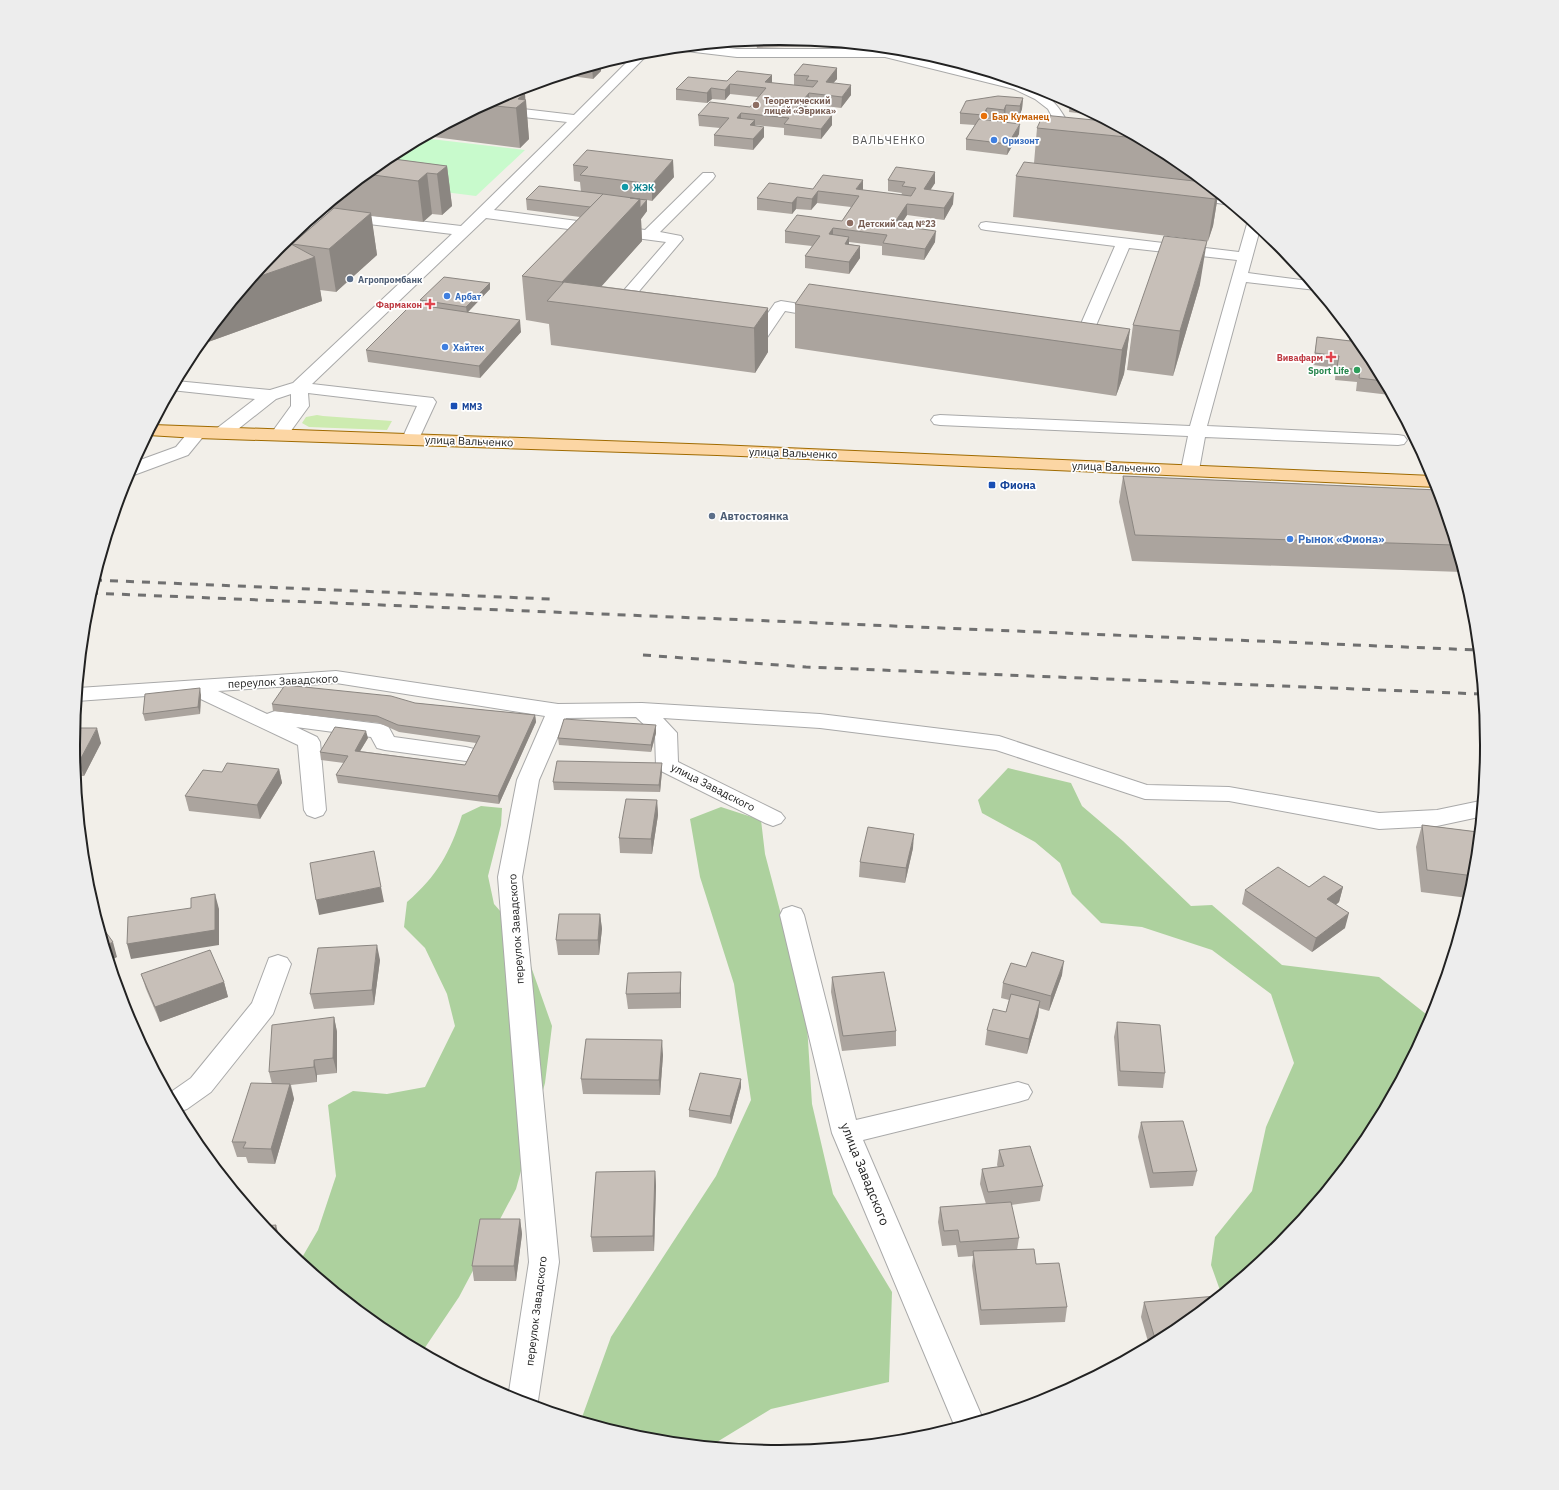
<svg xmlns="http://www.w3.org/2000/svg" width="1559" height="1490" viewBox="0 0 1559 1490" font-family="'IBM Plex Sans',sans-serif">
<style>
.grass{fill:#cdebb0}
.forest{fill:#add19e}
.park{fill:#c8facc}
.lines{fill:none;stroke-linecap:round;stroke-linejoin:round}
.minor-casing{stroke:#a9a9a9;stroke-width:2}
.major-casing{stroke:#a06b00;stroke-width:2}
.minor{fill:#fff;fill-rule:evenodd}
.major{fill:#fcd6a4;fill-rule:evenodd}
.rail{stroke:#707070;stroke-width:3;stroke-dasharray:8 8;stroke-linecap:butt}
.wall{fill:#aba49e}
.shaded-wall{fill:#8b8681}
.building{fill:#c7bfb8;stroke:#8b8681}
.education-dot{fill:#8d6e63;stroke:#fff;stroke-width:1.5}
.food-dot{fill:#e8710a;stroke:#fff;stroke-width:1.5}
.shop-dot{fill:#3f7fe0;stroke:#fff;stroke-width:1.5}
.culture-dot{fill:#0f9aa8;stroke:#fff;stroke-width:1.5}
.service-dot{fill:#5c6f8a;stroke:#fff;stroke-width:1.5}
.health-dot{fill:#e0444e;stroke:#fff;stroke-width:1.5}
.leisure-dot{fill:#2e9e5b;stroke:#fff;stroke-width:1.5}
.transit-dot{fill:#1a4fb4;stroke:#fff;stroke-width:1.5}
.labels{text-anchor:middle;dominant-baseline:central;stroke-width:3.5;stroke-linejoin:round;paint-order:stroke}
.far-education-label{font-size:9px;font-weight:bold;fill:#785e54;stroke:#fff;text-anchor:start}
.far-food-label{font-size:9px;font-weight:bold;fill:#c56008;stroke:#fff;text-anchor:start}
.far-shop-label{font-size:9px;font-weight:bold;fill:#366cbe;stroke:#fff;text-anchor:start}
.far-culture-label{font-size:9px;font-weight:bold;fill:#0d838f;stroke:#fff;text-anchor:start}
.far-service-label{font-size:9px;font-weight:bold;fill:#4e5e75;stroke:#fff;text-anchor:start}
.far-health-label{font-size:9px;font-weight:bold;fill:#be3a42;stroke:#fff;text-anchor:end}
.far-leisure-label{font-size:9px;font-weight:bold;fill:#27864d;stroke:#fff;text-anchor:end}
.far-transit-label{font-size:9px;font-weight:bold;fill:#164399;stroke:#fff;text-anchor:start}
.far-quarter-label{font-size:11px;letter-spacing:1px;fill:#555;stroke:#fff}
.street-label{font-size:11px;fill:#222;stroke:#fff}
.transit-label{font-size:11px;font-weight:bold;fill:#164399;stroke:#fff;text-anchor:start}
.service-label{font-size:11px;font-weight:bold;fill:#4e5e75;stroke:#fff;text-anchor:start}
.shop-label{font-size:11px;font-weight:bold;fill:#366cbe;stroke:#fff;text-anchor:start}
.near-street-label{font-size:13px;fill:#222;stroke:#fff}
.rim{fill:none;stroke:#222;stroke-width:2}
</style>
<rect width="100%" height="100%" fill="#f2efe9"/>
<path class="grass" d="M317,415L323,416L392,421L387,430L309,427L302,423L306,417Z"/>
<g class="forest">
<path d="M1008,768L1071,783L1082,806L1123,841L1191,906L1212,905L1282,965L1379,977L1431,1018L1367,1138L1279,1245L1221,1293L1211,1265L1215,1237L1252,1191L1266,1127L1294,1063L1271,994L1212,950L1142,927L1101,923L1072,894L1060,863L1035,842L982,813L978,800Z"/>
<path d="M481,806L502,808L501,825L488,876L494,904L515,928L528,958L552,1026L545,1083L516,1189L459,1297L422,1352L387,1333L300,1261L318,1230L336,1176L328,1105L353,1091L387,1094L425,1087L455,1026L447,994L425,948L404,927L407,902C437,876 450,853 462,815Z"/>
<path d="M721,807L761,820L765,854L806,1009L812,1104L833,1194L892,1292L889,1382L771,1409L712,1445L641,1438L581,1420L611,1337L716,1176L751,1100L734,984L700,877L690,819Z"/>
</g>
<path class="park" d="M422,138L525,150L476,196L358,181L387,157Z"/>
<g class="lines">
<g class="minor-casing">
<g id="minor">
<path d="M704,45L737,49H885L1023,84C1047,95 1055,99 1068,123L1062,127L1057,126L1048,109L1035,99L1014,89L885,57H737L686,51L681,48Z"/>
<path d="M651,51L494,210L645,230L703,173H713L715,176L713,179L660,232L681,236L683,239L619,315H607L605,312L666,242L486,218L312,384L433,398L436,402L417,443L411,444L405,443L402,439L417,406L308,393L309,406L285,439L279,440L273,439L270,435L291,406V394L276,399L228,437L222,438L216,437L213,433L216,429L255,399L171,390L176,381L270,390L293,383L452,234L352,222L344,226L339,225L337,222L344,214L349,213L461,226L567,122L497,114L491,110L492,107L497,106L574,115L636,53Z"/>
<path d="M1188,191L1218,195L1228,203L1224,204L1183,198L1181,195L1183,192Z"/>
<path d="M1250,221L1260,229L1248,273L1309,281L1316,290L1246,282L1207,426L1398,435L1404,436L1407,440L1404,444L1398,445L1205,437L1199,470L1196,474L1190,475L1184,474L1181,470L1188,436L940,425L934,424L931,420L934,416L940,415L1190,426L1237,260L1129,248L1086,349L1084,352L1078,354L1072,352L1070,349L1115,246L986,230L981,229L979,226L981,223L986,222L1239,252L1247,224Z"/>
<path d="M781,301L825,308L831,310L833,313L831,316L825,318L785,311L766,339L760,341L739,336L737,333L739,330L745,328L756,330L775,303Z"/>
<path d="M197,428L203,429L206,433L188,455L134,475L126,476L132,463L176,447L191,429Z"/>
<path d="M336,671L558,704L642,703L820,714L999,736L1147,785L1229,787L1379,813L1437,810L1480,801L1479,817L1437,826L1379,829L1229,801L1145,799L996,750L820,728L663,718L677,733L678,762L781,813L785,818L781,823L773,826L765,823L659,770L656,765L655,735L636,717L566,718L539,780L522,877L559,1262L537,1407L508,1398L529,1262L498,877L517,780L545,716L336,683L218,691L267,714L275,711L380,724L388,726L394,737L466,747L474,749L477,754L474,759L466,761L385,750L377,748L371,737L296,727L317,737L320,742L326,810L323,815L315,818L307,815L304,810L298,745L188,693L77,701L78,688Z"/>
<path d="M792,906L801,909L804,915L856,1120L1018,1082L1028,1085L1032,1092L1028,1099L1018,1102L863,1140L983,1419L955,1427L832,1133L780,915L783,909Z"/>
<path d="M278,955L287,958L291,964L273,1014L211,1092L187,1109L178,1112L168,1094L191,1078L252,1003L269,958Z"/>
</g>
</g>
<g class="major-casing">
<path id="major" d="M153,425L717,445L1433,476L1437,487L717,455L197,438L148,435Z"/>
</g>
<use href="#minor" class="minor"/>
<use href="#major" class="major"/>
<g class="rail">
<path d="M94,580L550,599"/>
<path d="M90,593L1477,650"/>
<path d="M643,655L806,667L1481,694"/>
</g>
</g>
<g class="wall">
<path d="M780,38L847,45L757,48L755,40Z"/>
<path d="M601,64V71L593,79L564,75Z"/>
<path d="M837,68V79L833,83L851,95L841,108L809,104L803,111L832,115V125L821,139L784,135V128L755,125L764,137L753,150L714,146V135L720,128L699,126L698,115L750,107L758,97L730,94L725,100L712,99L707,103L676,100V89L727,81L772,83L794,85V75Z"/>
<path d="M509,92L525,93L529,139L520,148L426,136Z"/>
<path d="M1023,98L1022,109L1019,117L1005,116L1003,121L986,119V120L1019,134L1007,155L966,150V139L975,125L960,124V113Z"/>
<path d="M1070,102L1093,115L1069,112Z"/>
<path d="M1104,121L1172,157L1218,195L1213,226L1208,241L1013,217L1016,176L1034,163L1037,128Z"/>
<path d="M386,158L447,166L452,206L442,215L432,214L423,222L371,216L377,255L336,292L320,290L322,301L197,346L277,249L292,244L331,210L323,209Z"/>
<path d="M573,165L674,177L652,201L647,200V211L641,219L642,241L601,286L768,308V352L755,373L551,345L549,324L526,320L522,276L580,217L527,210L526,199L581,192L580,182L574,181Z"/>
<path d="M935,172V183L930,190L953,204L944,220L907,215L900,226L935,242L924,260L882,255V246L849,242V244L860,246V258L849,274L805,268V256L812,246L785,243V231L842,221L851,207L817,203L811,210L796,209L792,214L757,210V198L813,189L863,190L901,195L902,193L888,191V180Z"/>
<path d="M1288,256L1295,264L1287,263Z"/>
<path d="M490,283V289L468,312L521,332L480,378L368,362L366,350L421,306L420,300Z"/>
<path d="M1200,284L1173,376L1127,370L1133,325Z"/>
<path d="M795,304L1130,329L1124,374L1116,396L795,348Z"/>
<path d="M1350,331L1367,352L1390,395L1356,391L1357,382L1335,380L1336,368L1313,365L1317,337L1349,341Z"/>
<path d="M1123,476L1438,490L1462,572L1132,561L1119,502Z"/>
<path d="M201,695L200,714L145,721L143,714Z"/>
<path d="M415,703L535,715L536,722L499,804L338,783L336,775L344,763L321,760L320,752L368,738L360,751L465,765L476,743L399,732L379,723L273,711L272,704Z"/>
<path d="M656,725V733L651,752L559,745L558,738Z"/>
<path d="M101,743L84,776H76L72,745Z"/>
<path d="M279,769L282,783L260,819L189,811L185,796L222,772Z"/>
<path d="M662,771L660,792L554,790L553,782Z"/>
<path d="M657,800L658,815L652,854L620,853L619,838Z"/>
<path d="M1422,825L1478,832L1473,883L1468,898L1421,892L1416,847Z"/>
<path d="M913,848L905,883L859,877L860,862Z"/>
<path d="M1309,887H1343L1339,902L1336,905L1345,928L1312,952L1242,904L1245,890Z"/>
<path d="M600,914L602,929L599,955H558L556,940Z"/>
<path d="M380,960L374,1005L314,1009L310,994Z"/>
<path d="M141,974L224,982L228,997L160,1022L146,989Z"/>
<path d="M1062,975L1049,1011L1039,1008L1038,1016L1027,1054L985,1045L987,1030L1006,1012L1009,1000L1001,998L1003,983Z"/>
<path d="M832,977L896,1031V1046L842,1051L831,992Z"/>
<path d="M681,987V1008L628,1009L626,994Z"/>
<path d="M334,1017L337,1032V1073L317,1075V1082L291,1085L294,1099L275,1164L248,1163L246,1157H237L232,1142L272,1084L269,1072Z"/>
<path d="M1117,1022L1165,1073L1163,1088L1118,1086L1114,1037Z"/>
<path d="M663,1055L660,1095L583,1094L581,1079Z"/>
<path d="M741,1087L731,1124L689,1117V1110Z"/>
<path d="M1141,1122L1197,1171L1193,1186L1150,1188L1138,1137Z"/>
<path d="M999,1150L1043,1186L1040,1201L1011,1205L1019,1238L1017,1250L1036,1264L1067,1307L1065,1322L980,1325L972,1266L973,1256L958,1257L956,1245L942,1246L938,1222L940,1207L986,1204L980,1184L982,1169L998,1167L997,1165Z"/>
<path d="M655,1171L656,1186L654,1251L593,1252L591,1237Z"/>
<path d="M520,1219L522,1234L516,1281H474L472,1266Z"/>
<path d="M1144,1302L1172,1333L1149,1345L1141,1317Z"/>
</g>
<g class="shaded-wall">
<path d="M601,64V71L593,79L592,67Z"/>
<path d="M837,68V79L825,92L826,82Z"/>
<path d="M772,75V85L765,82Z"/>
<path d="M730,84V94L725,100V90Z"/>
<path d="M851,85V95L841,108L842,97Z"/>
<path d="M711,88L712,99L707,103V93Z"/>
<path d="M525,93V101L526,100L529,139L520,148L516,108L518,99Z"/>
<path d="M809,93V104L795,121V110Z"/>
<path d="M1023,98L1022,109L1019,117L1020,106Z"/>
<path d="M1006,105L1005,116L1003,121L1004,110Z"/>
<path d="M987,108L986,119L983,126V115Z"/>
<path d="M741,113V123L737,118Z"/>
<path d="M832,115V125L821,139V129Z"/>
<path d="M755,120V130L750,125Z"/>
<path d="M1020,124L1019,134L1007,155L1008,144Z"/>
<path d="M764,127V137L753,150V139Z"/>
<path d="M673,160L674,177L652,201V184Z"/>
<path d="M447,166L452,206L442,215L437,174Z"/>
<path d="M935,172V183L924,200V189Z"/>
<path d="M427,173L432,214L423,222L418,181Z"/>
<path d="M863,180V191L856,189Z"/>
<path d="M818,191L817,203L811,210L812,199Z"/>
<path d="M954,193L953,204L944,220V208Z"/>
<path d="M1217,194L1218,195L1213,226L1208,241L1215,199Z"/>
<path d="M797,197L796,209L792,214V203Z"/>
<path d="M640,199L647,200V211L641,219L642,241L584,306L564,303L562,282Z"/>
<path d="M907,204V215L893,237V225Z"/>
<path d="M371,213L377,255L336,292L329,249Z"/>
<path d="M833,228V240L829,234Z"/>
<path d="M936,231L935,242L924,260L925,249Z"/>
<path d="M849,237V249L845,244Z"/>
<path d="M1207,241L1200,284L1173,376L1180,331Z"/>
<path d="M860,246V258L849,274V262Z"/>
<path d="M315,257L322,301L197,346L252,279Z"/>
<path d="M490,283V289L467,313L466,307Z"/>
<path d="M768,308V352L755,373L754,328Z"/>
<path d="M520,320L521,332L480,378L479,366Z"/>
<path d="M1130,329L1124,374L1116,396L1122,350Z"/>
<path d="M200,688L201,695L200,714L198,707Z"/>
<path d="M535,715L536,722L499,804L498,796Z"/>
<path d="M656,725V733L651,752V745Z"/>
<path d="M97,728L101,743L84,776L79,762Z"/>
<path d="M366,731L368,738L356,758L355,751Z"/>
<path d="M662,763V771L660,792L659,785Z"/>
<path d="M279,769L282,783L260,819L257,805Z"/>
<path d="M657,800L658,815L652,854L651,839Z"/>
<path d="M914,834L913,848L905,883L906,868Z"/>
<path d="M381,887L384,902L319,915L316,900Z"/>
<path d="M1343,887L1339,902L1323,914L1327,899Z"/>
<path d="M215,894L219,909V945L131,959L127,944Z"/>
<path d="M1349,913L1345,928L1312,952L1316,938Z"/>
<path d="M600,914L602,929L599,955L598,940Z"/>
<path d="M113,942L117,957L110,961L105,946Z"/>
<path d="M377,945L380,960L374,1005L372,990Z"/>
<path d="M1064,961L1062,975L1049,1011L1051,996Z"/>
<path d="M681,972V1008L680,993Z"/>
<path d="M224,982L228,997L160,1022L155,1007Z"/>
<path d="M1040,1001L1038,1016L1027,1054L1029,1039Z"/>
<path d="M334,1017L337,1032V1073L333,1058Z"/>
<path d="M662,1040L663,1055L660,1095L659,1080Z"/>
<path d="M314,1060L317,1075V1082L314,1067Z"/>
<path d="M741,1079V1087L731,1124L730,1116Z"/>
<path d="M290,1084L294,1099L275,1164L271,1149Z"/>
<path d="M655,1171L656,1186L654,1251L653,1236Z"/>
<path d="M520,1219L522,1234L516,1281L514,1266Z"/>
<path d="M276,1225L280,1240L279,1244L273,1237Z"/>
</g>
<g class="building">
<path d="M803,64L837,68L826,82L851,85L842,97L809,93L795,110L832,115L821,129L784,124L789,118L741,113L737,118L755,120L750,125L764,127L753,139L714,135L729,118L698,115L710,102L750,107L766,88L730,84L725,90L711,88L707,93L676,89L688,77L727,81L737,71L772,75L765,82L813,87L818,81L806,80L809,76L794,75Z"/>
<path d="M510,91L525,93L518,99L526,100L516,108L485,105Z"/>
<path d="M998,96L1023,98L1020,106L1006,105L1004,110L987,108L983,115L960,113L966,101Z"/>
<path d="M1043,115L1104,121L1136,138L1037,128Z"/>
<path d="M979,119L1020,124L1008,144L966,139Z"/>
<path d="M587,150L673,160L652,184L580,175L588,167L573,165Z"/>
<path d="M386,158L447,166L437,174L427,173L418,181L366,174Z"/>
<path d="M1024,162L1203,182L1217,194L1215,199L1016,176Z"/>
<path d="M896,167L935,172L924,189L954,193L944,208L907,204L893,225L936,231L925,249L883,243L887,235L833,228L829,234L849,237L845,244L860,246L849,262L805,256L820,236L785,231L797,215L842,221L859,196L818,191L812,199L797,197L792,203L757,198L769,183L813,189L823,175L863,180L856,189L911,196L916,188L902,186L905,182L888,180Z"/>
<path d="M539,186L603,194L590,207L526,199Z"/>
<path d="M603,194L640,199L562,282L522,276Z"/>
<path d="M630,198L647,200L640,208V199Z"/>
<path d="M334,208L371,213L329,249L292,244Z"/>
<path d="M1164,236L1207,241L1180,331L1133,325Z"/>
<path d="M291,244L315,257L252,279L277,249Z"/>
<path d="M444,277L490,283L466,307L420,300Z"/>
<path d="M564,282L768,308L754,328L547,301Z"/>
<path d="M809,284L1130,329L1122,350L795,304Z"/>
<path d="M412,304L520,320L479,366L366,350Z"/>
<path d="M1317,337L1359,342L1367,352L1383,381L1359,378L1360,370L1337,367L1339,356L1315,353Z"/>
<path d="M1123,476L1438,490L1454,545L1135,535Z"/>
<path d="M285,685L391,696L415,703L535,715L498,796L336,775L348,756L320,752L335,727L366,731L355,751L465,765L480,736L398,725L377,716L272,704Z"/>
<path d="M200,688L198,707L143,714L145,694Z"/>
<path d="M564,719L656,725L651,745L558,738Z"/>
<path d="M74,728H97L79,762L74,761L72,745Z"/>
<path d="M557,761L662,763L659,785L553,782Z"/>
<path d="M227,763L279,769L257,805L185,796L203,770L222,772Z"/>
<path d="M626,799L657,800L651,839L619,838Z"/>
<path d="M1422,825L1478,832L1474,876L1427,870Z"/>
<path d="M868,827L914,834L906,868L860,862Z"/>
<path d="M374,851L381,887L316,900L310,863Z"/>
<path d="M1278,867L1309,887L1324,876L1343,887L1327,899L1349,913L1316,938L1245,890Z"/>
<path d="M215,894V930L127,944L128,917L191,908V898Z"/>
<path d="M559,914H600L598,940H556Z"/>
<path d="M97,920L113,942L105,946Z"/>
<path d="M377,945L372,990L310,994L318,948Z"/>
<path d="M210,950L224,982L155,1007L141,974Z"/>
<path d="M1032,952L1064,961L1051,996L1003,983L1011,963L1026,967Z"/>
<path d="M681,972L680,993L626,994L628,973Z"/>
<path d="M884,972L896,1031L843,1036L832,977Z"/>
<path d="M115,976L124,1006L114,977Z"/>
<path d="M1011,994L1040,1001L1029,1039L987,1030L993,1009L1006,1012Z"/>
<path d="M334,1017L333,1058L314,1060V1067L269,1072L272,1025Z"/>
<path d="M1117,1022L1160,1025L1165,1073L1120,1071Z"/>
<path d="M586,1039L662,1040L659,1080L581,1079Z"/>
<path d="M700,1073L741,1079L730,1116L689,1110Z"/>
<path d="M251,1083L290,1084L271,1149L243,1148L246,1142H232Z"/>
<path d="M1183,1121L1197,1171L1153,1173L1141,1122Z"/>
<path d="M1030,1146L1043,1186L988,1192L982,1169L1004,1166L999,1150Z"/>
<path d="M655,1171L653,1236L591,1237L596,1172Z"/>
<path d="M1011,1202L1019,1238L960,1242L958,1230L944,1231L940,1207Z"/>
<path d="M480,1219H520L514,1266H472Z"/>
<path d="M276,1225L273,1237L264,1226Z"/>
<path d="M1034,1249L1036,1264L1059,1263L1067,1307L981,1310L973,1251Z"/>
<path d="M1217,1296L1172,1333L1156,1342L1144,1302Z"/>
</g>
<g class="education-dot">
<circle cx="756" cy="105" r="4"/>
<circle cx="850" cy="223" r="4"/>
</g>
<circle class="food-dot" cx="984" cy="116" r="4"/>
<g class="shop-dot">
<circle cx="994" cy="140" r="4"/>
<circle cx="447" cy="296" r="4"/>
<circle cx="445" cy="347" r="4"/>
<circle cx="1290" cy="539" r="4"/>
</g>
<circle class="culture-dot" cx="625" cy="187" r="4"/>
<g class="service-dot">
<circle cx="350" cy="279" r="4"/>
<circle cx="712" cy="516" r="4"/>
</g>
<g class="health-dot">
<path d="M428 298h4v4h4v4h-4v4h-4v-4h-4v-4h4z"/>
<path d="M1329 351h4v4h4v4h-4v4h-4v-4h-4v-4h4z"/>
</g>
<circle class="leisure-dot" cx="1357" cy="370" r="4"/>
<g class="transit-dot">
<rect x="450" y="402" width="8" height="8" rx="2"/>
<rect x="988" y="481" width="8" height="8" rx="2"/>
</g>
<g class="labels">
<g class="far-education-label">
<text x="764" y="100">Теоретический<tspan x="764" dy="10">лицей «Эврика»</tspan></text>
<text x="858" y="223">Детский сад №23</text>
</g>
<g class="far-food-label">
<text x="992" y="116">Бар Куманец</text>
</g>
<g class="far-shop-label">
<text x="1002" y="140">Оризонт</text>
<text x="455" y="296">Арбат</text>
<text x="453" y="347">Хайтек</text>
</g>
<g class="far-culture-label">
<text x="633" y="187">ЖЭК</text>
</g>
<g class="far-service-label">
<text x="358" y="279">Агропромбанк</text>
</g>
<g class="far-health-label">
<text x="422" y="304">Фармакон</text>
<text x="1323" y="357">Вивафарм</text>
</g>
<g class="far-leisure-label">
<text x="1349" y="370">Sport Life</text>
</g>
<g class="far-transit-label">
<text x="462" y="406">ММЗ</text>
</g>
<g class="far-quarter-label">
<text x="889" y="140">ВАЛЬЧЕНКО</text>
</g>
<g class="street-label">
<text transform="translate(469 441) rotate(2)">улица Вальченко</text>
<text transform="translate(793 453) rotate(2)">улица Вальченко</text>
<text transform="translate(1116 467) rotate(2)">улица Вальченко</text>
<text transform="translate(283 681) rotate(-3)">переулок Завадского</text>
<text transform="translate(713 787) rotate(27)">улица Завадского</text>
<text transform="translate(516 929) rotate(-94)">переулок Завадского</text>
<text transform="translate(536 1311) rotate(-83)">переулок Завадского</text>
</g>
<g class="transit-label">
<text x="1000" y="485">Фиона</text>
</g>
<g class="service-label">
<text x="720" y="516">Автостоянка</text>
</g>
<g class="shop-label">
<text x="1298" y="539">Рынок «Фиона»</text>
</g>
<g class="near-street-label">
<text transform="translate(865 1174) rotate(68)">улица Завадского</text>
</g>
</g>
<path d="M0 0H1559V1490H0ZM80 745a700 700 0 1 1 1400 0a700 700 0 1 1-1400 0Z" fill="#ededed" fill-rule="evenodd"/>
<path class="rim" d="M80 745a700 700 0 1 1 1400 0a700 700 0 1 1-1400 0Z"/>
</svg>
